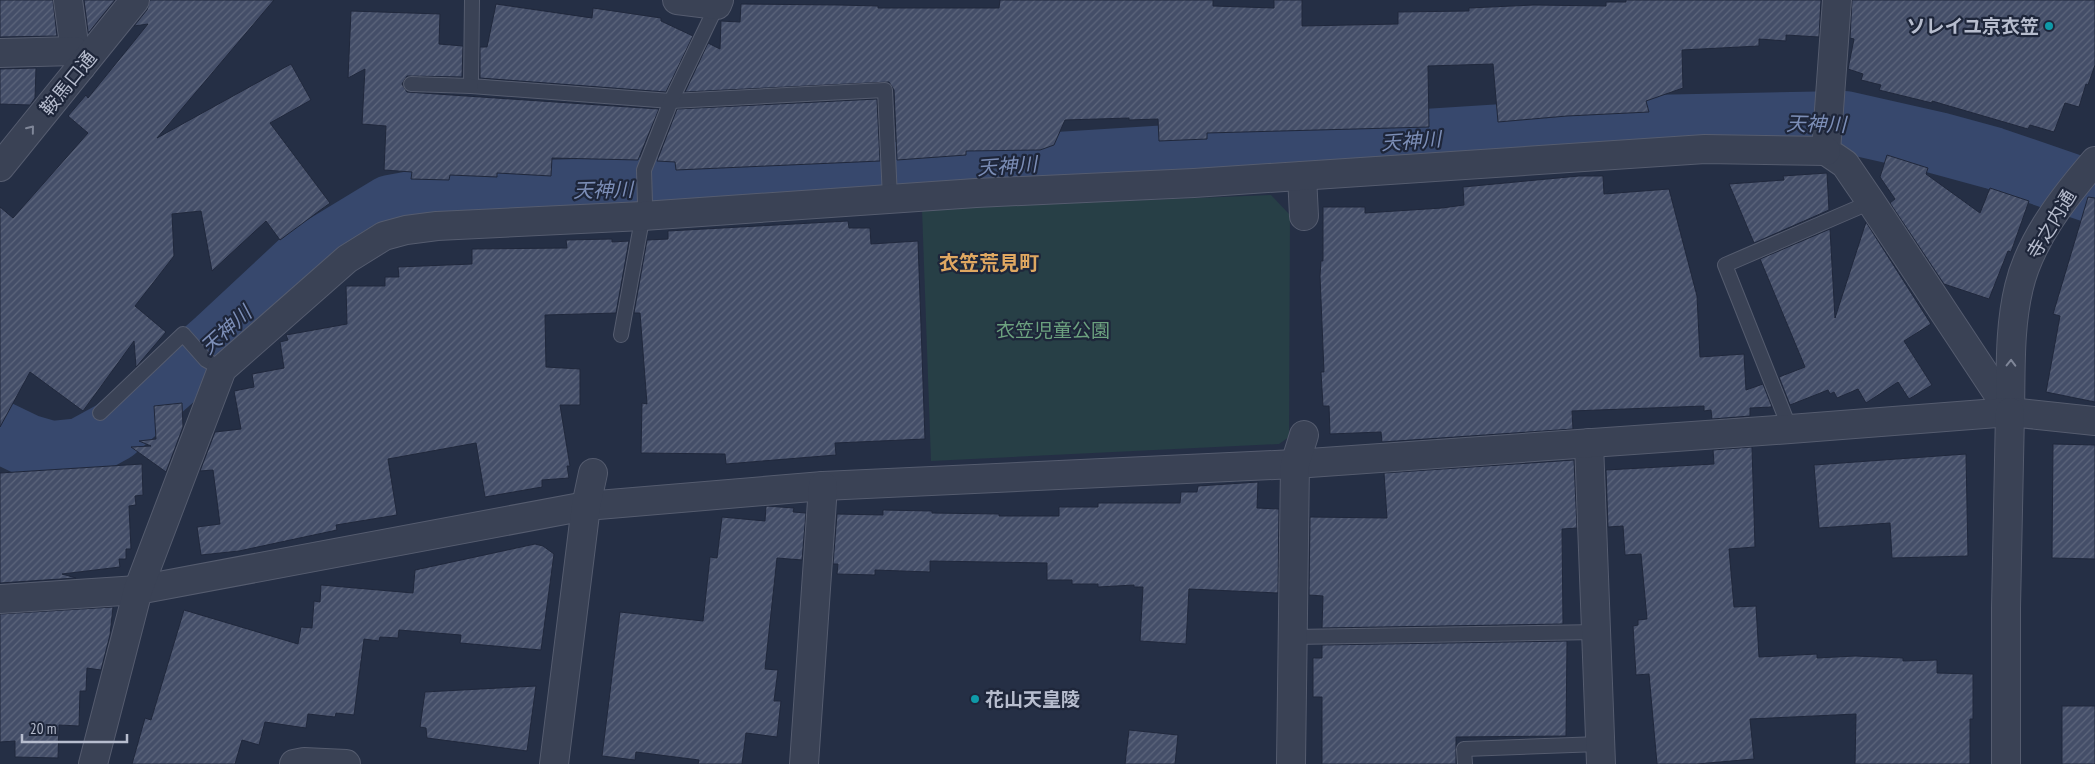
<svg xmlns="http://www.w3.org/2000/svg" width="2095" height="764" viewBox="0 0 2095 764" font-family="'PT Sans Narrow','Noto Sans JP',sans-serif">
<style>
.green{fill:#273f46}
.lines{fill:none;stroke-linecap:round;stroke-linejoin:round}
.river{stroke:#37486d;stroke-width:62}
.building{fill:url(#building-hatch);stroke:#20283c}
.service-casing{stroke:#555c6f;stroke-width:16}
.minor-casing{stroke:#555c6f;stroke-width:30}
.tertiary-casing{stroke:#555c6f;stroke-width:30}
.service{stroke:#3a4255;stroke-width:14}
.minor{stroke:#3a4255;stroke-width:28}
.tertiary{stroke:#3a4255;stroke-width:28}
.oneway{stroke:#7f8698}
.culture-dot{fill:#0f9aa8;stroke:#1e263a;stroke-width:2}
.labels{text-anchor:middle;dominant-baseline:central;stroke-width:4.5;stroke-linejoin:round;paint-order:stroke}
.poi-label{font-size:19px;font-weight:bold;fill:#b7bdce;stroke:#1e263a;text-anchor:end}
.street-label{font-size:19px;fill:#b7bdce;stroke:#1e263a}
.park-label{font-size:19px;fill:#6ca17f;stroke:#1e263a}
.water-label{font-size:20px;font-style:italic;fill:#7c8eb7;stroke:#1e263a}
.neighbourhood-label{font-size:20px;font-weight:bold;fill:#dfa761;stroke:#1e263a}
</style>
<defs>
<pattern id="building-hatch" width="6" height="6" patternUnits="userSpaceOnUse" patternTransform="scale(1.25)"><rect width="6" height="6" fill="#444e68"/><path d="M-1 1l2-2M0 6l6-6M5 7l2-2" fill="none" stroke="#5d667c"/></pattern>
</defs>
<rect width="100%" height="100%" fill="#252f45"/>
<path class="green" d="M1271,195L1290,215L1289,437L1279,444L931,461L922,209Z"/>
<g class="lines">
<path class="river" d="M0,432L27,445L51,452L81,449L114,431L217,340L306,257L390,206L461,193L660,188L1648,126L1845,122L1938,143L1993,158L2095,193"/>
</g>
<g class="building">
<path d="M0,0H53L57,36L0,37Z"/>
<path d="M84,0H115L89,32H88Z"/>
<path d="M150,0H274L157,138L291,64L311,100L270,123L330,203L280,240L266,221L212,271L201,211L172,214L174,256L135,306L166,332L136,367L134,341L83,411L30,372L0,427V207L13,218L88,133L68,116L86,95L88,98L148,24L134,26L147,10Z"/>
<path d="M1000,0H1213V6L1274,8V0H1302V26L1398,24V12L1469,11V8L1534,5L1606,6V2H1626V0H1821L1819,37L1786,35V41L1759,39V46L1682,50L1683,88L1646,101L1649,112L1567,116L1498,122L1493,64L1428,66L1429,127L1207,133V139L1159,141L1158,119L1129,120V118L1065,120L1054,145L1040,150L966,151V155L897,160L894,90L889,82L685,92L708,43L720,49L721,21L740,22L741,4L839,5L878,6V8H999Z"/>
<path d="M1852,0H2095V65L2088,85L2086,84L2079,107L2065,103L2054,132L2030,125L2028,129L1932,101V103L1879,90L1881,85L1861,80L1863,74L1848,69L1854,39L1850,38Z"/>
<path d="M496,4L592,18L593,8L661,18V21L693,36L666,92L480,78V47H487Z"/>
<path d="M351,11L440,14L439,44L463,46L462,77L407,76L402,84L407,92L659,109L638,160L552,158L551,176L497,173V177L450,175L449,180L411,179L412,172L384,170L386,126L362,124L365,69L348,78Z"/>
<path d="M36,68L35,98L30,105L0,104V69Z"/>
<path d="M877,99L880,161L676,170L675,162L657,161L677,109Z"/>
<path d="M1887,155L1928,168L1926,174L1980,213L1990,188L2029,201L2011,252L2008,251L1989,299L1944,284L1890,203L1895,199L1880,177Z"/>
<path d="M1827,173L1829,210L1754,243L1729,184L1784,180L1783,176Z"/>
<path d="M1579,176H1603L1604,194L1669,189L1697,296L1700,357L1744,354L1746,390L1763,384L1772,407L1750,408V416L1712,419L1711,410L1704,411V406L1572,411L1573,429L1382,442L1381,432L1330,434L1329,406H1323L1321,372H1324L1320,276L1321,261H1323V207H1365V213L1442,208L1464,205L1463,187Z"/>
<path d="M2088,197L2095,198V402L2046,392L2060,316L2053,314Z"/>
<path d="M848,221L849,228H870L871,244L918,241L925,439L835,443L836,455L726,464L725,454L641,453L642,403L647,404L640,313H634L647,240L668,239V231Z"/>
<path d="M1866,222L1931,324L1904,341L1932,385L1909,399L1898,382L1866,403L1858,389L1837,398L1834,392L1830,394L1828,390L1790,405L1779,377L1805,367L1760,259L1830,229L1835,318Z"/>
<path d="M612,239V242L629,241L616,313L545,315L546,367L580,369V405H560L570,466H567L569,478L542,480V487L485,497L476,443L388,459L397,515L336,525L337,530L239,551L201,555L197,527L220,524L213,470L200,471L215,432L241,429L234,391L254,387L252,374L284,368L280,342L288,340L286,335L347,324L346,286H385V277H399L398,267L472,264V249L567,248L566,240Z"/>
<path d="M182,403L183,427L166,472L131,447L151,446L139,441L156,439L154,406Z"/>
<path d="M2053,444L2095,445V559L2052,558Z"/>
<path d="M1752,447L1755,547L1729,549L1734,607L1756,606L1759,657L1817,654V658L1855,656L1903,658V661L1937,660V673L1973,674V719H1970V764H1855L1856,714L1750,719L1754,759L1697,764H1657L1649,674L1636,675L1633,626L1638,625V620L1647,619L1641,554L1625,555L1623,526L1608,527L1606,470L1714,464L1713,450Z"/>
<path d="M1966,454L1968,556L1892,558L1890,523L1819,528L1814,465Z"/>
<path d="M1574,460L1577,528L1562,529L1563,624L1322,628L1323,596L1309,595L1310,517L1387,518L1384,473Z"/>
<path d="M142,464L143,495L135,496L136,505L129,506L131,549H126V559H119L120,567L62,574L76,578L0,583V473Z"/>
<path d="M1258,482L1257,508L1279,509L1278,593L1189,589L1186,644L1140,641L1143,587H1134V585L1098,587V584H1072V580H1047V563L930,561V572L875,570V575L837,574L838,564H833L837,514L883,515V510L932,511V513L999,514V516H1059V507H1098V503H1180L1181,492H1197L1198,486Z"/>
<path d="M766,506L794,508L793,512L806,513L802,560L777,558L765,669L778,670L774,701H781L777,737L746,733L742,764H698L699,760L636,752L635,760L602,756L620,612L703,621L710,557L717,558L722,517L765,521Z"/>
<path d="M535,544L543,546L554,554L541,650L460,643L461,635L399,630L398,638L380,637L379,641L364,639L354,715L336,713L335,717L308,714L306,728L265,722L259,745L242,740L235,764H132L145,718L151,720L184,610L298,644L301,627L312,628L314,601L320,602L321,585L413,593L415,570Z"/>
<path d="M113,607L110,635L101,670L87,668L86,691H80L79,726L59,725L58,758L15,757V741L0,742V614Z"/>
<path d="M1567,641L1566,736L1456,737V764H1322V697H1313V658H1322V645Z"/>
<path d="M536,686L527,751L427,738L426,728L420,727L425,692Z"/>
<rect x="2062" y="706" width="33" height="58"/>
<path d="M1129,730L1178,735L1175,764H1125Z"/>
</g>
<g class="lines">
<g class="service-casing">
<g id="service">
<path d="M472,0L471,86L671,101L885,90L890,198"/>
<path d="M411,84L471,86"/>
<path d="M621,335L645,203L644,170L671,101L717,5"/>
<path d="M100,413L183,334L206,360L222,369"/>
<path d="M1790,429L1725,265L1871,202"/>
<path d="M1293,637L1597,632"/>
<path d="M1465,764L1464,749L1600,744"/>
</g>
</g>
<g class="minor-casing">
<g id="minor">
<path d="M68,0L75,51L81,67"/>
<path d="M677,0L717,5L719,0"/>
<path d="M1837,0L1826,151L1845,164L1871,202L2010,412"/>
<path d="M0,53L75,51"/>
<path d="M0,167L135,0"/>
<path d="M1302,176L1304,216"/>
<path d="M2010,412C2011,371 2009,328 2019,287C2030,240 2064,197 2095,161"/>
<path d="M1589,443L1601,764"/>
<path d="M0,599L138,590L586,506L823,486L1295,464L1790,429L2010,412L2095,421"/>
<path d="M93,764L138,590L222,369L347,259L384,236L406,230L437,226L643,216L976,193L1194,183L1705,149L1826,151"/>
<path d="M294,764L304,762L346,764"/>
<path d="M554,764L586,506L593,473"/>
<path d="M804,764L823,486"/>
<path d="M1291,764L1295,464L1304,435"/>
</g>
</g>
<g class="tertiary-casing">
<path id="tertiary" d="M2006,764V608L2010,412"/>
</g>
<use href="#service" class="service"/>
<use href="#minor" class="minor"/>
<use href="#tertiary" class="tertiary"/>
</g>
<defs><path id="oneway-chevron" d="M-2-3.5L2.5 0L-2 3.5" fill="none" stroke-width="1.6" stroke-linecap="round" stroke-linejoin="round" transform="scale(1.25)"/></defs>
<g class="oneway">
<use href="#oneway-chevron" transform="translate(31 129) rotate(-51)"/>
<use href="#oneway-chevron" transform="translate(2011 363) rotate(-89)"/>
</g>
<g class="culture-dot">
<circle cx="2049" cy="26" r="5"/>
<circle cx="975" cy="699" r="5"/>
</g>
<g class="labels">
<g class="poi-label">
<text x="2039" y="26">ソレイユ京衣笠</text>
<text x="985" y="699" text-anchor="start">花山天皇陵</text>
</g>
<g class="street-label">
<text transform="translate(68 83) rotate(-51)">鞍馬口通</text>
<text transform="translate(2051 224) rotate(-59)">寺之内通</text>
</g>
<g class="park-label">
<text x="1053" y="330">衣笠児童公園</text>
</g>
<g class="water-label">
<text transform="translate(1816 124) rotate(1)">天神川</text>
<text transform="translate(1411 141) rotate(-4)">天神川</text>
<text transform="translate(1007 166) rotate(-4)">天神川</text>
<text transform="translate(603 190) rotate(-1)">天神川</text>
<text transform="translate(226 330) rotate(-42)">天神川</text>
</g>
<g class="neighbourhood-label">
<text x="989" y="263">衣笠荒見町</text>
</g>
</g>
<path d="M22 734v8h105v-8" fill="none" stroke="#b7bdce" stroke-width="2.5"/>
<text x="30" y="734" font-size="15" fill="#b7bdce" stroke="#1e263a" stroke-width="4" paint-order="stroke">20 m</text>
</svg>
